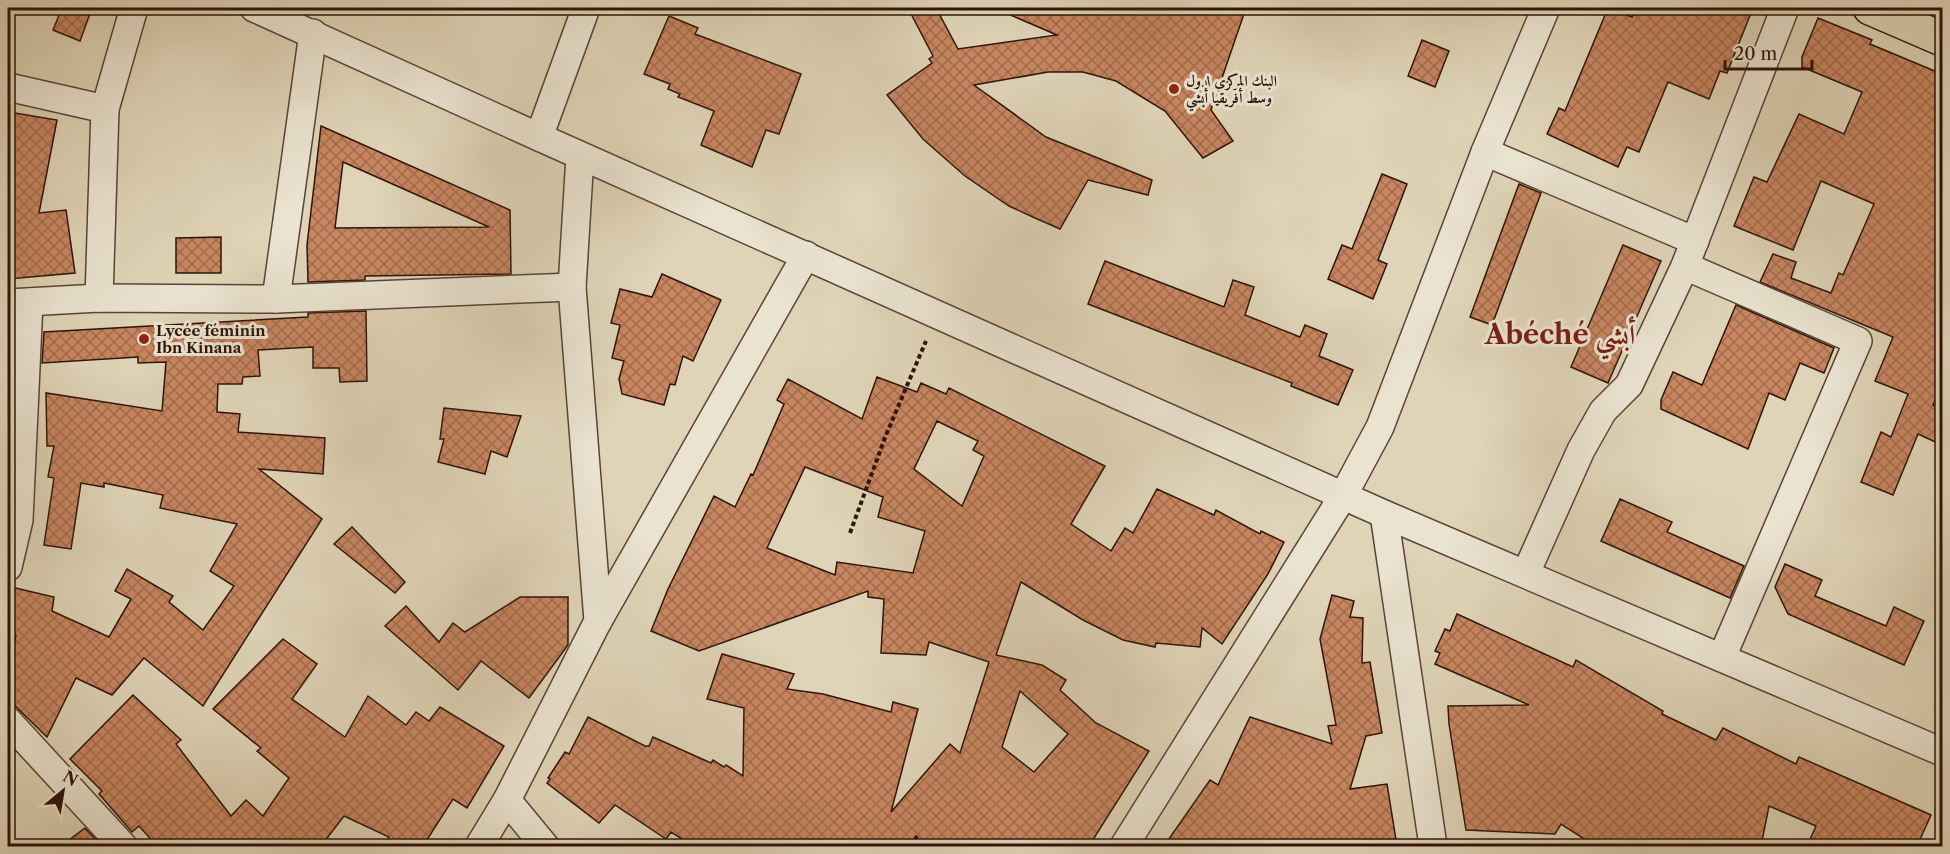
<svg xmlns="http://www.w3.org/2000/svg" width="1950" height="854" viewBox="0 0 1950 854" font-family="'Libre Caslon Text',Amiri,serif">
<style>
.building{fill:url(#building-cross-hatch);stroke:#2e140a;stroke-width:1.5;fill-rule:evenodd}
.lines{fill:none;stroke-linecap:round;stroke-linejoin:round}
.street-casing{stroke:#5a4435;stroke-width:30}
.highway-casing{stroke:#2e140a;stroke-width:36}
.path{stroke:#2e140a;stroke-width:4;stroke-dasharray:4.5 3;stroke-linecap:butt}
.street{stroke:#eae3d0;stroke-width:27}
.highway{stroke:#dfd4b7;stroke-width:33}
.poi-dot{fill:#8f2418;stroke:#eae3d0;stroke-width:2}
.labels{text-anchor:middle;dominant-baseline:central;stroke-width:6;stroke-linejoin:round;paint-order:stroke}
.poi-label{font-size:15px;font-weight:bold;fill:#2e140a;stroke:#eae3d0;text-anchor:start}
.town-label{font-size:27px;font-weight:bold;fill:#7a1f14;stroke:#eae3d0}
</style>
<defs>
<pattern id="building-cross-hatch" width="8" height="8" patternUnits="userSpaceOnUse" patternTransform="scale(1.5)"><rect width="8" height="8" fill="#c78660"/><path d="M0 0l8 8M0 8l8-8" fill="none" stroke="#a26c4d"/></pattern>
</defs>
<rect width="100%" height="100%" fill="#dfd4b7"/>
<filter id="stains"><feTurbulence type="fractalNoise" baseFrequency=".00333" numOctaves="4"/><feColorMatrix values="0 0 0 0 .2 0 0 0 0 .09 0 0 0 0 .02 0 0 0 .5 -.17"/></filter>
<radialGradient id="worn" r=".72"><stop offset=".6" stop-color="#630" stop-opacity="0"/><stop offset="1" stop-color="#630" stop-opacity=".3"/></radialGradient>
<g class="building">
<path d="M62,8H92L80,41L53,30Z"/>
<path d="M908,8H936L958,49L1057,35L994,8H1246L1211,110L1233,141L1203,158L1165,111L1116,81L1083,72H1048L974,85L1046,137L1152,180L1148,195L1088,180L1060,229L1035,218L1009,206L965,176L923,139L887,95L932,63L929,59L933,56Z"/>
<path d="M1608,8L1632,17L1636,8H1753L1727,73L1720,71L1709,99L1668,82L1639,152L1627,147L1618,167L1547,134L1559,108L1565,111Z"/>
<path d="M669,16L698,28L695,34L801,74L779,134L766,130L752,167L701,145L714,111L678,97L680,94L668,89L670,84L644,74Z"/>
<path d="M1818,18L1872,40L1870,44L1942,74V382L1933,405L1942,409V445L1918,434L1893,495L1861,482L1881,432L1891,437L1908,394L1875,381L1893,337L1760,282L1773,254L1796,262L1791,278L1831,293L1839,273L1843,275L1874,204L1821,181L1793,250L1734,226L1754,177L1767,182L1799,114L1844,134L1862,92L1802,67V57Z"/>
<path d="M1422,40L1449,51L1435,87L1408,76Z"/>
<path d="M15,113L57,120L39,213L66,210L75,273L8,279V153Z"/>
<path d="M321,126L510,210L511,274L365,276V280L308,282L307,245ZM343,162L489,227L335,228Z"/>
<path d="M1382,174L1407,184L1378,260L1387,264L1373,299L1328,279L1342,245L1352,249Z"/>
<path d="M1519,184L1541,193L1492,325L1470,317Z"/>
<path d="M221,237V273H176V238Z"/>
<path d="M1623,245L1661,261L1608,383L1571,367Z"/>
<path d="M1105,261L1224,307L1233,280L1254,287L1245,315L1300,337L1305,325L1327,334L1319,356L1353,370L1338,405L1291,386L1292,383L1088,304Z"/>
<path d="M662,274L721,300L693,361L683,356L675,385L670,384L664,405L622,394L619,379L624,361L612,358L620,325L611,323L620,289L652,297Z"/>
<path d="M1736,305L1834,348L1824,373L1800,363L1785,400L1769,393L1748,449L1661,409V400L1673,372L1702,385Z"/>
<path d="M366,311L367,381L340,382L339,368H313V347L258,350L260,376L243,377L242,384H218L217,412L240,414L238,432L325,438L323,474L259,469L322,519L203,706L144,658L112,695L76,678L47,737L8,699V678L16,635L8,633V603L11,587L54,597L52,611L109,637L131,599L115,591L127,569L173,596L169,602L203,630L234,586L210,571L237,524L160,508L163,495L104,483V487L81,483L71,549L44,545L54,478L48,477L54,446H47L46,393L162,411L166,362L138,363V357L42,363L44,332L308,317V313Z"/>
<path d="M877,377L917,392L921,383L946,394L949,388L1105,466L1071,524L1111,551L1125,528L1133,533L1157,489L1214,515L1216,510L1260,534L1261,531L1284,542L1268,574L1222,644L1202,628L1200,647L1156,643L1155,647L1123,640L1083,620L1021,582L996,655L1042,665L1066,680L1060,690L1096,723L1149,751L1089,846H693L671,832L666,839L615,805L599,823L547,783L550,779L548,778L565,752L569,754L588,717L645,746H649L653,737L711,763L713,760L724,767L726,765L743,776L744,708L707,699L722,654L794,674L787,689L823,694L891,712L893,702L918,709L891,812L950,744L960,753L989,662L929,642L926,655L881,653L884,599L868,597V591L699,651L651,631L668,589L714,496L735,507L751,474L753,475L784,404L777,400L788,379L862,419ZM937,421L978,441L973,450L984,456L962,506L914,469ZM805,467L883,497L878,517L925,531L913,573L837,562L835,575L767,548ZM1020,691L1068,734L1034,772L1002,747Z"/>
<path d="M444,408L521,416L507,457L491,451L485,474L438,462L444,439H440Z"/>
<path d="M1620,499L1672,522L1667,532L1744,566L1730,598L1601,541Z"/>
<path d="M352,527L405,582L395,593L334,544Z"/>
<path d="M1785,564L1822,580L1815,596L1886,626L1894,607L1924,621L1904,665L1788,614L1775,587Z"/>
<path d="M1332,595L1354,601L1350,617L1363,618L1362,663L1370,662L1382,733L1366,736L1350,789L1387,784L1397,846H1164L1210,780L1218,785L1250,717L1332,744L1328,726L1336,725L1320,639Z"/>
<path d="M520,597H568V645L529,698L481,661L458,690L385,626L406,606L439,642L453,623L465,632Z"/>
<path d="M1457,614L1573,667L1576,660L1663,711L1662,714L1716,740L1723,728L1796,764L1799,757L1931,815L1917,846H1807L1816,826L1769,806L1761,846H1595L1561,824L1555,834L1466,830L1449,724L1448,706L1529,705L1435,664L1440,653L1435,651L1445,629L1450,631Z"/>
<path d="M283,639L317,664L292,699L345,737L368,696L406,725L416,712L429,721L440,707L504,746L467,808L453,799L423,846H384L389,837L344,816L321,846H157L139,826L132,832L99,794L102,791L70,759L133,695L181,740L176,744L231,816L246,800L263,816L289,778L257,751L261,748L213,709Z"/>
<path d="M85,828L102,846H61Z"/>
</g>
<g class="lines">
<g class="street-casing">
<g id="street">
<path d="M254,8L539,137L1384,514L1942,752"/>
<path d="M8,87L105,109L134,8"/>
<path d="M539,137L586,8"/>
<path d="M1485,152L1695,241"/>
<path d="M580,156L572,287L598,621"/>
<path d="M1685,266L1858,341L1722,657"/>
<path d="M99,298L105,109"/>
<path d="M276,299L313,33"/>
<path d="M8,303L99,298L276,299L572,287"/>
<path d="M1384,514L1433,846"/>
<path d="M8,567L19,520L29,302"/>
<path d="M1526,573L1581,450L1603,411L1629,385L1685,266L1785,8"/>
<path d="M8,721L123,846"/>
<path d="M507,800L545,846"/>
<path d="M479,846L507,800L598,621L806,255"/>
<path d="M1124,846L1343,496L1380,427L1485,152L1546,8"/>
</g>
</g>
<g class="highway-casing">
<path id="highway" d="M1870,8L1942,39"/>
</g>
<g class="path">
<path d="M850,533L886,435L926,341"/>
<path d="M912,846L917,836"/>
</g>
<use href="#street" class="street"/>
<use href="#highway" class="highway"/>
</g>
<g class="poi-dot">
<circle cx="1174" cy="89" r="6"/>
<circle cx="144" cy="339" r="6"/>
</g>
<g class="labels">
<g class="poi-label">
<text x="1186" y="80">البنك المركزي لدول<tspan x="1186" dy="17">وسط أفريقيا أبشي</tspan></text>
<text x="156" y="330">Lycée féminin<tspan x="156" dy="17">Ibn Kinana</tspan></text>
</g>
<g class="town-label">
<text x="1560" y="334">Abéché أبشي</text>
</g>
</g>
<rect width="1950" height="854" fill="none" stroke="#dfd4b7" stroke-width="30"/>
<rect x="9" y="9" width="1932" height="836" fill="none" stroke="#2e140a" stroke-width="3"/>
<rect x="15" y="15" width="1920" height="824" fill="none" stroke="#2e140a" stroke-width="1.5"/>
<g transform="translate(63 791) rotate(30)" stroke="#eae3d0" stroke-width="4.5" paint-order="stroke">
<path d="M0-4.5L10 22L0 15L-10 22Z" fill="#2e140a"/>
<text y="-9" font-size="16" font-weight="bold" text-anchor="middle" fill="#2e140a">N</text>
</g>
<path d="M1725 60v9h87v-9" fill="none" stroke="#2e140a" stroke-width="3"/>
<text x="1734" y="60" font-size="18" fill="#2e140a" stroke="#eae3d0" stroke-width="4.5" paint-order="stroke">20 m</text>
<rect width="100%" height="100%" filter="url(#stains)"/>
<rect width="100%" height="100%" fill="url(#worn)"/>
</svg>
